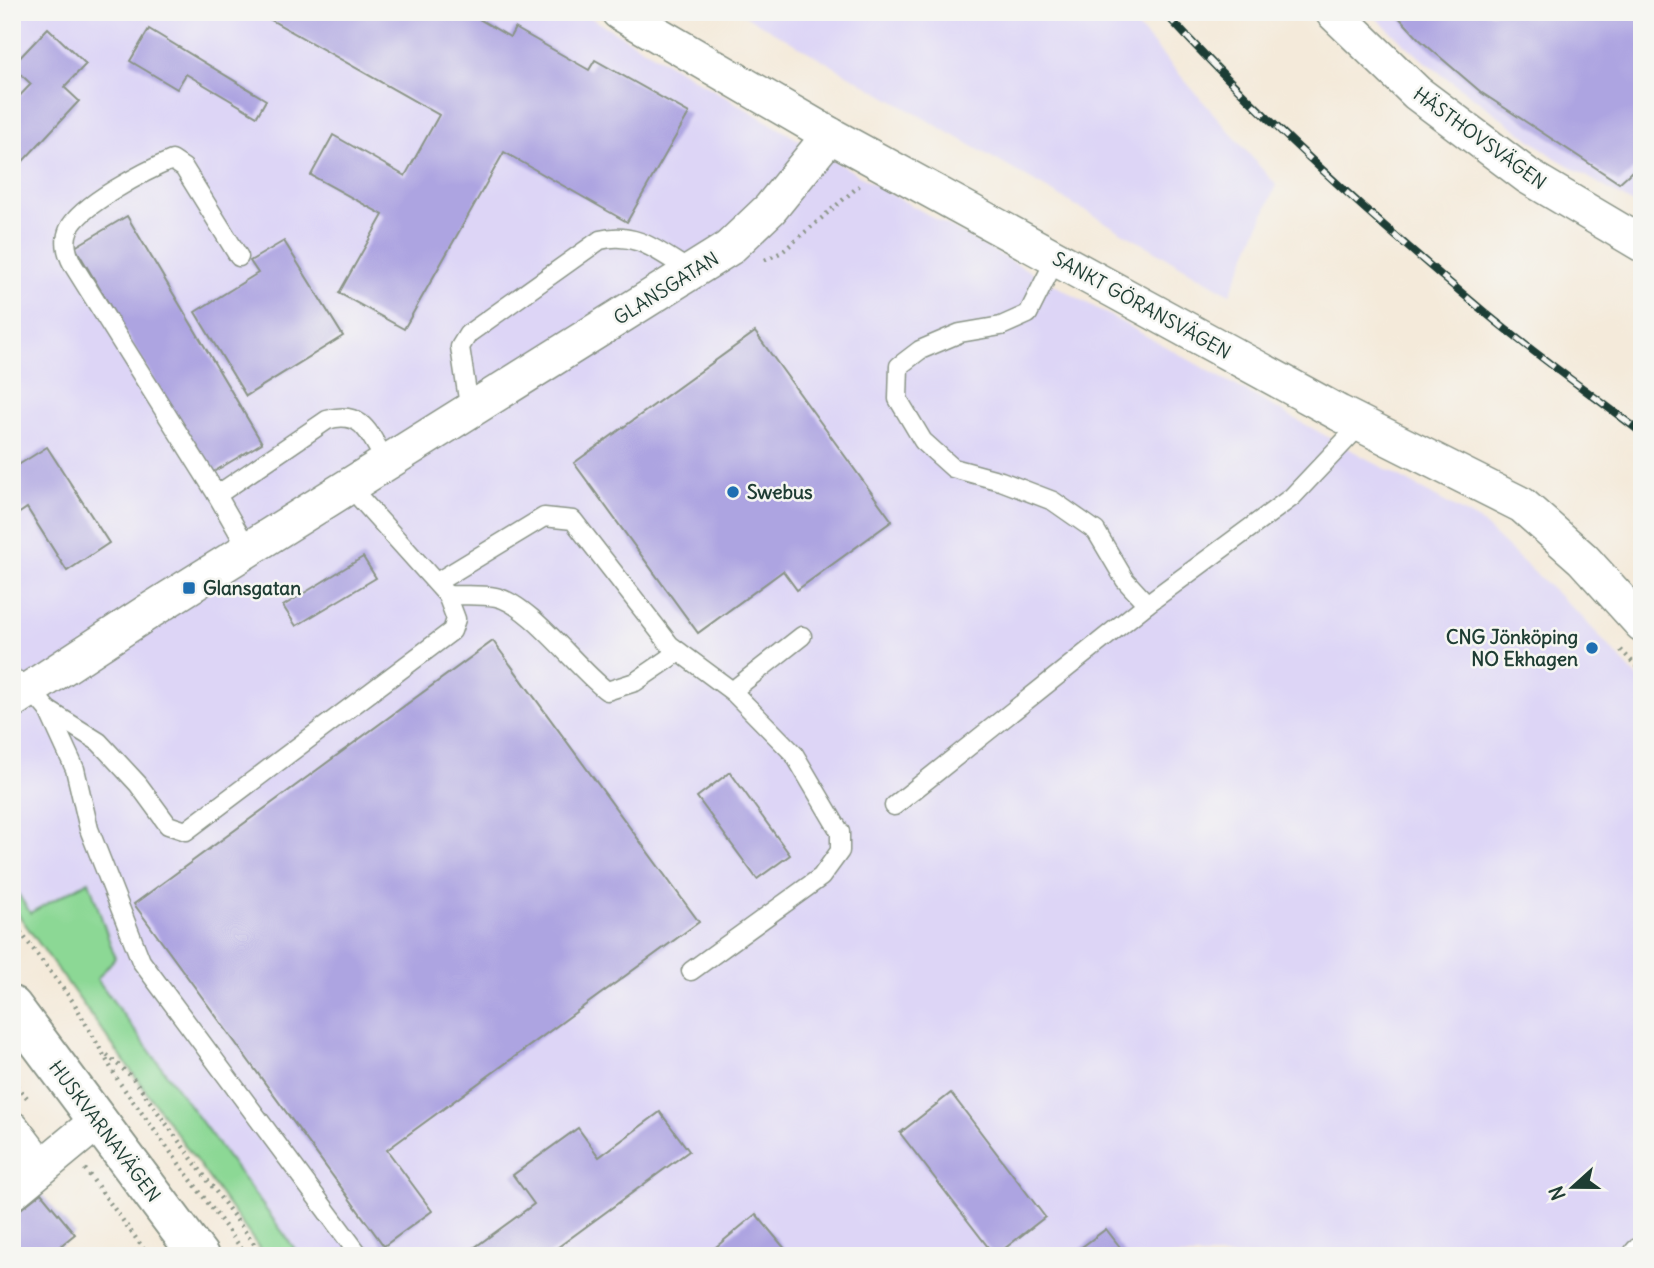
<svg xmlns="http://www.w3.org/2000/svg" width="1654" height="1268" viewBox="0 0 1654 1268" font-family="Delius,sans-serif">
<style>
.built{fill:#ddd5f6}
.green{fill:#8cd895;stroke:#568a64;stroke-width:2}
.building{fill:#ada4e1}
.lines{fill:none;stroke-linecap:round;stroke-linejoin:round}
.service-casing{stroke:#8a9487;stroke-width:21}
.minor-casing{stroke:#8a9487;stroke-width:38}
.tertiary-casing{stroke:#8a9487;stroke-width:42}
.path{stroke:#8a9487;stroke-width:4.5;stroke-dasharray:2 5;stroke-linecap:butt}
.service{stroke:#fff;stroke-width:18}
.minor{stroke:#fff;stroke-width:35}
.tertiary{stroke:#fff;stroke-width:38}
.rail-casing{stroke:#1f3d34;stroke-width:8}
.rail{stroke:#f6f6f2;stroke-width:5;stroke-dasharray:16;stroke-linecap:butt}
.poi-dot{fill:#1f6fb2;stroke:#f6f6f2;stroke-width:2.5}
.labels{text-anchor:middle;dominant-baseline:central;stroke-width:5;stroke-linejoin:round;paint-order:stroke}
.street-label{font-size:19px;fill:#1f3d34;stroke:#f6f6f2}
.poi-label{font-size:19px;font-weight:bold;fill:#1f3d34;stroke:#f6f6f2;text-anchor:start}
</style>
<rect width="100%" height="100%" fill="#f6f6f2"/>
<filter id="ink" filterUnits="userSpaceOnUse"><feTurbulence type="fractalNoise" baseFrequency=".0143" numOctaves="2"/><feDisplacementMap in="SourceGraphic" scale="14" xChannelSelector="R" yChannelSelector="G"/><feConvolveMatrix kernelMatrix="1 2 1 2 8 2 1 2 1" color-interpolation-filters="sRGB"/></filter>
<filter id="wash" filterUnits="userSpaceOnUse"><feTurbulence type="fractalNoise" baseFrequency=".00686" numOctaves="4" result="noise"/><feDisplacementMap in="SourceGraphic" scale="28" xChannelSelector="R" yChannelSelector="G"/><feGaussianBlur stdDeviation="1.57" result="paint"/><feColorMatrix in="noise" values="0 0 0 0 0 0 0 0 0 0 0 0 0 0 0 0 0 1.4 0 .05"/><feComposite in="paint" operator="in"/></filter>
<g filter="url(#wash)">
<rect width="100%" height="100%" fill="#f4eada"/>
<g class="built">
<path d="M12,12H581L889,193L1479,521L1580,615L1642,683V1226L1604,1256H265L12,906Z"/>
<path d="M739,12H1125L1276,185L1230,294Z"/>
<path d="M1369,12H1642V209L1554,157L1424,61Z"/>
</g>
<path class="green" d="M89,881L115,958L97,979L300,1256H265L12,906V884L30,913Z"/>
<g id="blocks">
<g class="building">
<path d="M257,12H467L510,37L515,28L589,70L595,60L689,113L627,222L504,152L404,329L339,293L383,215L311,175L333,135L405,176L439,115Z"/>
<path d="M1394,12H1642V162L1619,183L1482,93L1419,39Z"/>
<path d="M48,28L86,64L64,87L79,101L12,173V104L31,84L12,66Z"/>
<path d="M149,29L266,100L257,116L186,74L177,89L130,61Z"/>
<path d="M127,216L262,443L210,474L75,247Z"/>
<path d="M284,241L343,336L246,396L195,312L258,273L250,261Z"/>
<path d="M755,332L892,521L797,590L783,571L698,633L574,463Z"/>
<path d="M47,447L109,543L67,571L27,508L12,518V469Z"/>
<path d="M363,557L376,578L296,626L283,606Z"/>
<path d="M493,641L699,922L387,1150L432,1211L384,1246L134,904Z"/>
<path d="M730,772L790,855L757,879L697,797Z"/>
<path d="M951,1093L1045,1217L995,1256L900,1133Z"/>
<path d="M660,1112L689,1151L546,1256H463L534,1204L513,1175L578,1128L599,1157Z"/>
<path d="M41,1193L75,1234L48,1256H12V1216Z"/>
<path d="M756,1214L791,1256H705Z"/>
<path d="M1106,1229L1127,1256H1070Z"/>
</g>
</g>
</g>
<g filter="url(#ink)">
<use href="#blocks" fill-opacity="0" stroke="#8a9487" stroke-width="2"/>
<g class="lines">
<g class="service-casing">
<g id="service">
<path d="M239,257L184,168L172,160C147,170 80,205 69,229C63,242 67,254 73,265L217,495L249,551"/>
<path d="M470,412L460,347L468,334L600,240C637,230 661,254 692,272"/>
<path d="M217,495L327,420C364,409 370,436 387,464"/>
<path d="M437,582L544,517L573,520L670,645L732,691L794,754L840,832V851L821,877L691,971"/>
<path d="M447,595C463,596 480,594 496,597C530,604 577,669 607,691L635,682L679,652"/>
<path d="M1147,604L1292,497L1361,424"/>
<path d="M12,677L30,689L48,710L75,769L89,829L141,961L360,1256"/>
<path d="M732,691L802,636"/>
<path d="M48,710L99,742L138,784L168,825L186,831L452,631L456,619L447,595L350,487"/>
<path d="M894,806L1147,604L1125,580L1096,531L1053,501L1001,481L953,468L923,441L898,399L899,366L920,350L960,333L1001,326L1028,314L1056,258"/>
</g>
</g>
<g class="minor-casing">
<g id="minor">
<path d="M619,12L830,135L1339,413L1522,505L1583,559L1642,624"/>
<path d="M1333,12L1417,93L1529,177L1642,244"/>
<path d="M12,701L148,612L729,248L770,209L830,135"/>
<path d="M12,1129L40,1166"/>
<path d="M12,1192L99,1120"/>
<path d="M1641,1256L1642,1255"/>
</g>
</g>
<g class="tertiary-casing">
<path id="tertiary" d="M12,1006L199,1256"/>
</g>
<g class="path">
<path d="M765,260L782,252L859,186"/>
<path d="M1621,650L1642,672"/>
<path d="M12,921L74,1003L119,1082L247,1256"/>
<path d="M107,1055L132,1077L263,1256"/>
<path d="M12,1080L29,1100"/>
<path d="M85,1169L149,1256"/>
</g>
<use href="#service" class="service"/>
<use href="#minor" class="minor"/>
<use href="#tertiary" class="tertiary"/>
<g class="rail-casing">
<path id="rail" d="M1164,12C1262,119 1371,217 1482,310C1533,353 1589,392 1642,433"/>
</g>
<use href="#rail" class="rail"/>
</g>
</g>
<g class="poi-dot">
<circle cx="733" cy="492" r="7"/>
<rect x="182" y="581" width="14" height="14" rx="3.5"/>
<circle cx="1592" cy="648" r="7"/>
</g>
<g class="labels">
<g class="street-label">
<text transform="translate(1480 138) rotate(36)">HÄSTHOVSVÄGEN</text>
<text transform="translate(666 288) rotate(-32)">GLANSGATAN</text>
<text transform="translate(1142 305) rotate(29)">SANKT GÖRANSVÄGEN</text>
<text transform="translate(105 1131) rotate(53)">HUSKVARNAVÄGEN</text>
</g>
<g class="poi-label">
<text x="747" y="492">Swebus</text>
<text x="203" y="588">Glansgatan</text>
<text x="1578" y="637" text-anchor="end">CNG Jönköping<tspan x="1578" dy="22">NO Ekhagen</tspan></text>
</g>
</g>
<rect width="1654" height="1268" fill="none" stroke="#f6f6f2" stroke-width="42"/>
<g transform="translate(1573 1187) rotate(249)" stroke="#f6f6f2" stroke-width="5" paint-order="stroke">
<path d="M0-5L12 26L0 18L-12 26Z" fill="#1f3d34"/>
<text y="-10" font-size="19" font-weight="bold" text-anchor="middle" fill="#1f3d34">N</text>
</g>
</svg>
